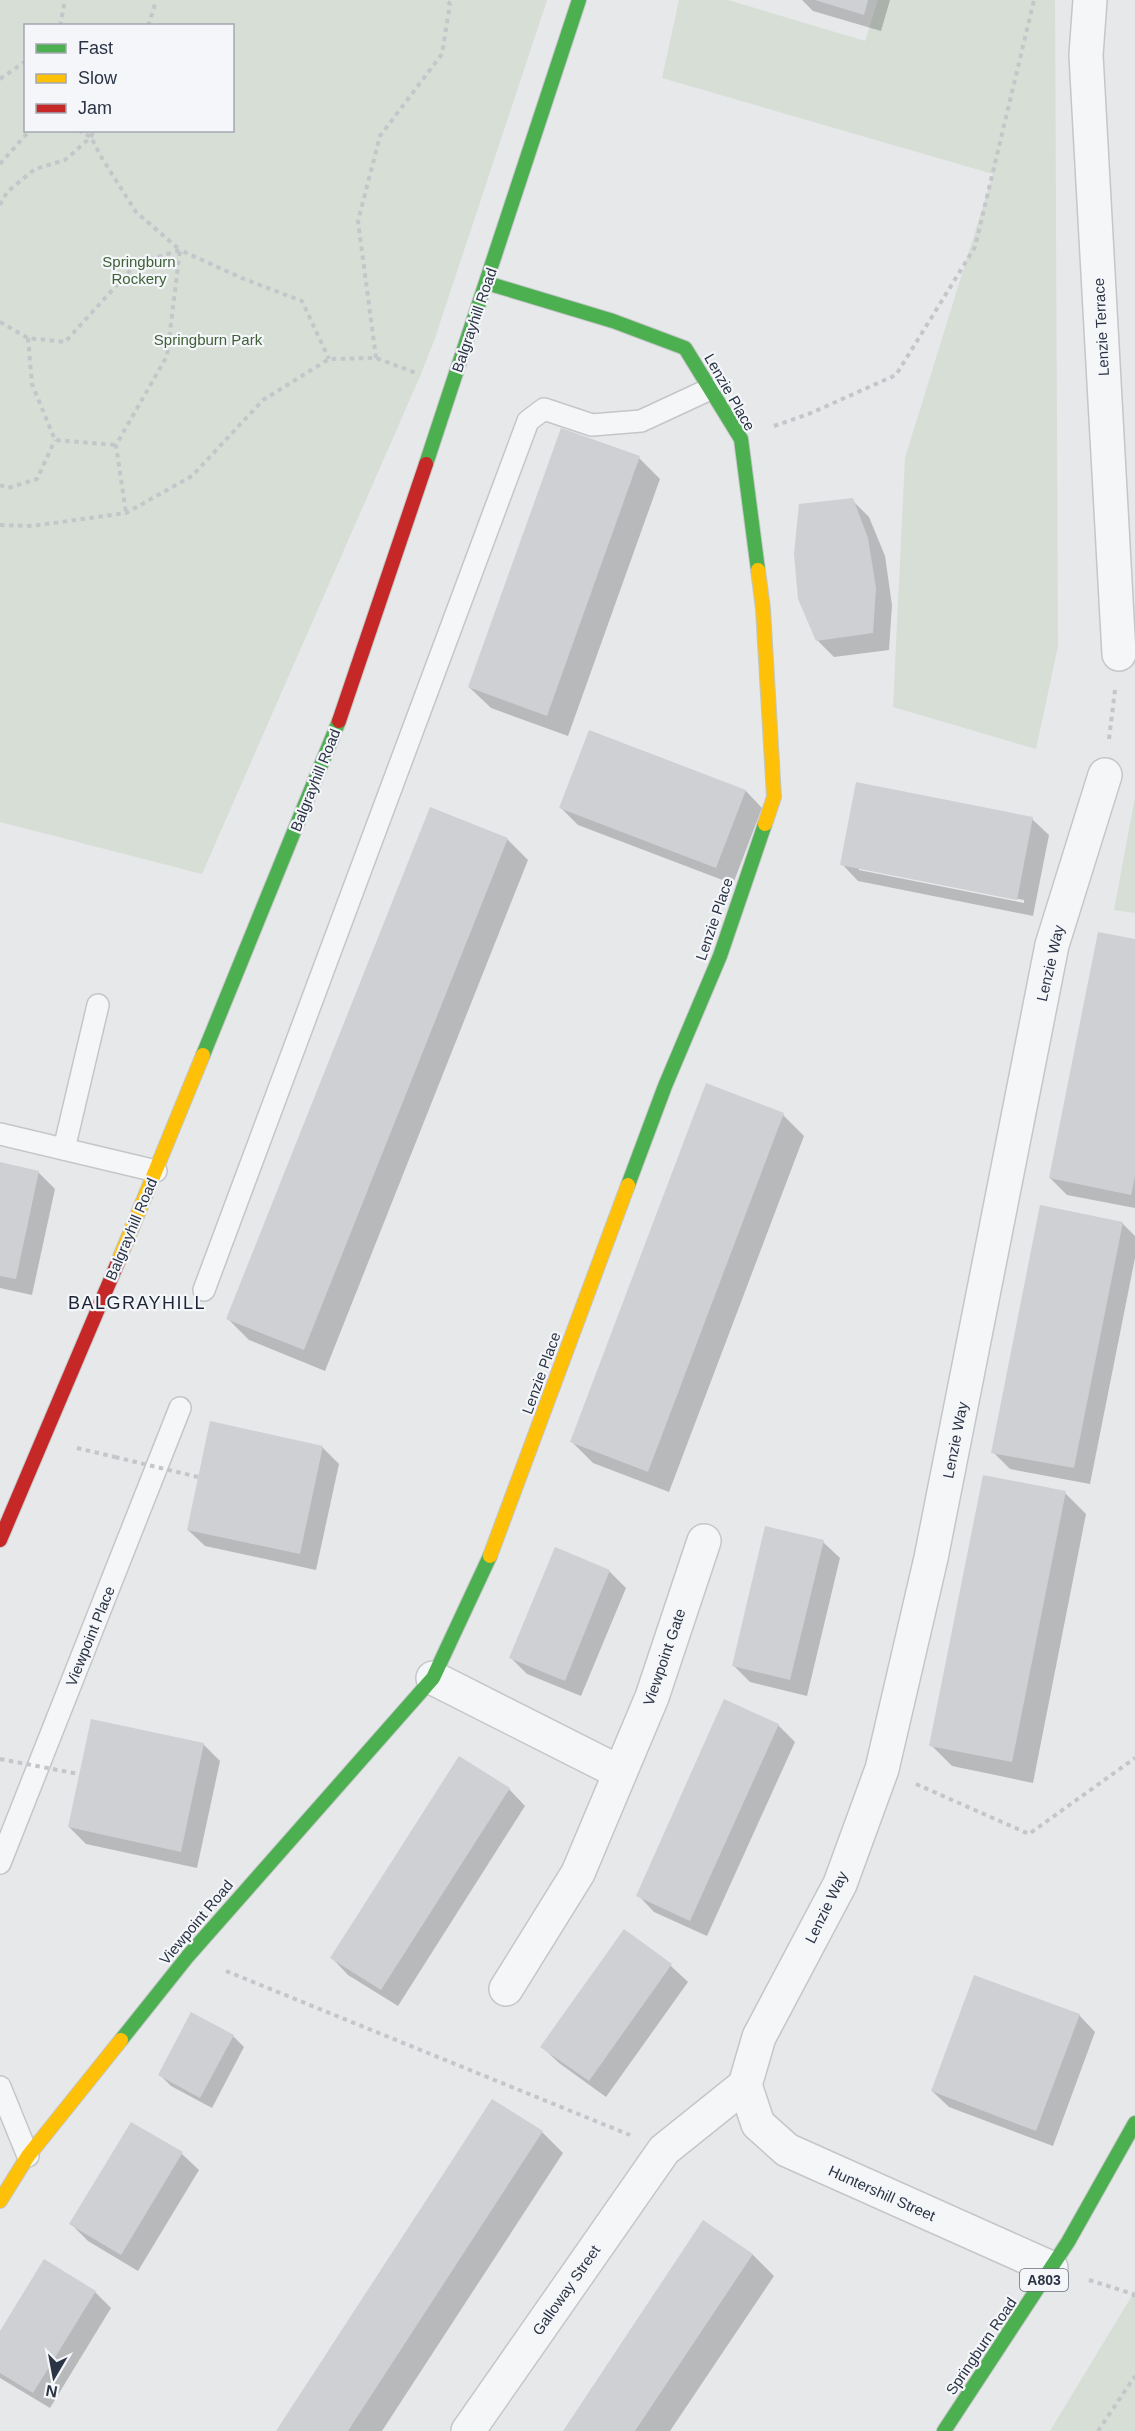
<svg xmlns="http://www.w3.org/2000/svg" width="1135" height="2431" viewBox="0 0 1135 2431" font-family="Helvetica,sans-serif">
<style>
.green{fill:#d6ded6;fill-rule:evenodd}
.shadow{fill:#0003;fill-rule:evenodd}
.building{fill:#ced0d3}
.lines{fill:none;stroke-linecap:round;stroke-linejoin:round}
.lane-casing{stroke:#c4c6c8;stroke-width:24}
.street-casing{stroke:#c4c6c8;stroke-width:36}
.fast-casing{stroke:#c4c6c8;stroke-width:16}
.slow-casing{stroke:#c4c6c8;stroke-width:16}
.jam-casing{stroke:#c4c6c8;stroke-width:16}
.path{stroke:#c5c6ca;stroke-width:4;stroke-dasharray:4.5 4.5;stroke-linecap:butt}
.lane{stroke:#f5f6f7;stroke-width:21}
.street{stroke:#f5f6f7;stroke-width:33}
.fast{stroke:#4caf50;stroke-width:14}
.slow{stroke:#ffc107;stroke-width:14}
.jam{stroke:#c62828;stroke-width:14}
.path-bridge{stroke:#c5c6ca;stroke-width:4;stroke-dasharray:4.5 4.5;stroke-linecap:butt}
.labels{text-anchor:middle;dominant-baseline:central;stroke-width:4.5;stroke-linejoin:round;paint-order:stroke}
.shield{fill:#f4f6f9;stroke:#676e7b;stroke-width:1.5}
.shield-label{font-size:14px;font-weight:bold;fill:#2b3445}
.park-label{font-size:15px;fill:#3f6138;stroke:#f4f6f9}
.street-label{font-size:15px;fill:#2b3445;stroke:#f4f6f9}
.quarter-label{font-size:18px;letter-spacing:1.5px;fill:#1d2536;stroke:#f4f6f9}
</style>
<rect width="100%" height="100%" fill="#e6e8ea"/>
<g class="green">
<path d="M0,0H547L434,341L421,374L202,874L0,822ZM26,26H232V130H26Z"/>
<path d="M679,0H728L865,41L878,0H1055L1058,646L1036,749L893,707L905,458L993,174L662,78Z"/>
<path d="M1135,797V913L1114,910Z"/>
<path d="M1135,2291V2431H1050L1133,2294Z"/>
</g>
<g class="shadow">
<path d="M802,0H890L881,31L813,11Z"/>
<path d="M639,458L660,479L568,736L491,708L469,687Z"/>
<path d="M852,500L869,517L885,556L892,605L889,650L834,657L817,640Z"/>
<path d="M746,791L762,808L733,884L578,825L561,808Z"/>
<path d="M1032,819L1049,835L1033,916L858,881L842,864ZM859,867L1024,900V903L859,870Z"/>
<path d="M507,839L528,860L325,1371L249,1340L228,1319Z"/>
<path d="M1135,941V1208L1067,1195L1050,1178Z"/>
<path d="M783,1115L804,1136L669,1492L593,1463L572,1442Z"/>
<path d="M0,1164L38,1172L55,1189L32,1295L0,1288Z"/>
<path d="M1122,1223L1135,1236V1258L1090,1484L1010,1469L993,1452Z"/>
<path d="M322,1447L339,1464L316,1570L205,1546L188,1530Z"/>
<path d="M1065,1493L1086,1514L1033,1783L952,1766L931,1745Z"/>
<path d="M823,1542L840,1558L807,1696L750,1682L734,1666Z"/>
<path d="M556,1549L609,1571L626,1588L581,1696L527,1674L511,1658Z"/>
<path d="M778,1725L795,1742L707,1936L654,1912L638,1895Z"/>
<path d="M203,1744L220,1761L197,1868L86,1844L69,1827Z"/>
<path d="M509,1789L525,1806L398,2006L348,1975L332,1958Z"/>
<path d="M624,1932L671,1966L688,1982L606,2097L559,2063L542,2047Z"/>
<path d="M1079,2015L1095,2032L1053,2146L949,2107L932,2091Z"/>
<path d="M233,2036L244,2047L212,2108L171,2086L160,2075Z"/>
<path d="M132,2124L182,2154L199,2170L138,2271L88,2241L71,2224Z"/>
<path d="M542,2132L563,2153L382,2431H278Z"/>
<path d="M704,2222L753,2255L774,2276L670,2431H565Z"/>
<path d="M95,2292L111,2308L50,2408L0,2378V2334Z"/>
</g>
<g class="building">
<path d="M815,0H868L864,15Z"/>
<path d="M561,428L640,456L547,716L468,687Z"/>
<path d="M853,498L868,538L876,588L873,633L816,641L798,599L794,554L799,504Z"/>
<path d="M589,730L746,790L716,868L559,808Z"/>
<path d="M856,782L1033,817L1017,900L840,865Z"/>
<path d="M430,807L508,838L304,1350L226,1319Z"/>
<path d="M1098,932L1135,939V1176L1131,1195L1049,1178Z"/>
<path d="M706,1083L784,1113L648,1472L570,1442Z"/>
<path d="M0,1162L39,1171L16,1279L0,1276Z"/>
<path d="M1040,1205L1123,1222L1074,1468L991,1453Z"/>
<path d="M210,1421L323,1446L300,1554L187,1530Z"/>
<path d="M983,1475L1066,1491L1012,1762L929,1746Z"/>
<path d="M765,1526L824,1540L790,1680L732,1666Z"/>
<path d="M555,1547L610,1570L565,1681L509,1658Z"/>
<path d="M724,1699L779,1724L690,1921L636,1896Z"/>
<path d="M91,1719L204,1743L181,1852L68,1827Z"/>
<path d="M459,1756L510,1788L381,1990L330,1958Z"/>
<path d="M624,1929L672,1964L589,2081L540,2047Z"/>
<path d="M974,1975L1080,2014L1036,2131L931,2091Z"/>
<path d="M191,2012L234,2035L200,2098L158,2075Z"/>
<path d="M492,2099L543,2131L348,2431H276Z"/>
<path d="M131,2122L183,2152L121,2255L69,2224Z"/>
<path d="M703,2220L753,2254L635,2431H563Z"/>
<path d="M44,2259L96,2291L33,2393L0,2373V2331Z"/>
</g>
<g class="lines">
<g class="lane-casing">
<g id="lane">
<path d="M0,1134L156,1171"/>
<path d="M64,1149L98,1005"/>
<path d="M204,1290L528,421L544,409L592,425L641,421L710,389"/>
<path d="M0,1863L180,1408"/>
<path d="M0,2087L28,2156"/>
</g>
</g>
<g class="street-casing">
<g id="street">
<path d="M1090,0L1086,55L1119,654"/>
<path d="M433,1678L619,1772"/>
<path d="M506,1989L578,1873L652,1697L704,1541"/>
<path d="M745,2085L759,2037L840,1884L882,1769L931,1558L1052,945L1105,775"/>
<path d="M745,2085L758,2124L787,2150L1051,2268"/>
<path d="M468,2431L664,2150L745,2085"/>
</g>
</g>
<g class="fast-casing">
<g id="fast">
<path d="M487,283L613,321L685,348L741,439L758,570"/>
<path d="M426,464L579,0"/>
<path d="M203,1055L339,721"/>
<path d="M628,1185L665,1086L720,956L765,824"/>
<path d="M121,2040L188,1956L433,1678L490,1556"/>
<path d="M944,2431L1068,2242L1135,2123"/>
</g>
</g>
<g class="slow-casing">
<g id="slow">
<path d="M758,570L763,609L774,797L765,824"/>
<path d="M118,1262L203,1055"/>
<path d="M490,1556L628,1185"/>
<path d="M0,2201L28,2156L121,2040"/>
</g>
</g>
<g class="jam-casing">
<g id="jam">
<path d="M339,721L426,464"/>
<path d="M0,1540L118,1262"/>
</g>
</g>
<g class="path">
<path d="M60,26L65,0"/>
<path d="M148,26L154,8L155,0"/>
<path d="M0,79L26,61"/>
<path d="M78,130L91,137L100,155L136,212L180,250L167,356L116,445L126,513"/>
<path d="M0,164L30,130"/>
<path d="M0,205L7,192L35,169L65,160L91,137L94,130"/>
<path d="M0,322L28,338L65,342L136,264L180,250L244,279L302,301L329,359"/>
<path d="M28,338L32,384L55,440L116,445"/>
<path d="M376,358L358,221L380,136L442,54L450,4L445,0"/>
<path d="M774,426L811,413L896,375L975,247L1034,0"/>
<path d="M0,485L8,488L37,479L55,440"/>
<path d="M0,525L32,526L126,513L192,476L263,400L329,359L376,358L419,374"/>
<path d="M1109,739L1115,690"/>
<path d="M77,1448L115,1457"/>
<path d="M916,1784L1029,1834L1135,1758"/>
<path d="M226,1971L630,2135"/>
<path d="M1089,2280L1133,2294L1135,2298"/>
<path d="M1098,2431L1135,2376"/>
</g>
<use href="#lane" class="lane"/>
<use href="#street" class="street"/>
<use href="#fast" class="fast"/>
<use href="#slow" class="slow"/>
<use href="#jam" class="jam"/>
<g class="path-bridge">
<path d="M115,1457L198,1477"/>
<path d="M0,1759L79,1774"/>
</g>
</g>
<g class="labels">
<rect class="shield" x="1020" y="2269" width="48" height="22" rx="4.5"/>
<g class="shield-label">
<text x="1044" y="2280">A803</text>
</g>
<g class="park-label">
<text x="139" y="261">Springburn<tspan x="139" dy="17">Rockery</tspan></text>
<text x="208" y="339">Springburn Park</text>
</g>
<g class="street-label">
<text transform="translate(474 320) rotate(-71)">Balgrayhill Road</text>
<text transform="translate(1101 327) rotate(-93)">Lenzie Terrace</text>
<text transform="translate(730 392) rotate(60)">Lenzie Place</text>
<text transform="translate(315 780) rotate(-68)">Balgrayhill Road</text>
<text transform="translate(714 919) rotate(-71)">Lenzie Place</text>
<text transform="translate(1050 963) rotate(-77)">Lenzie Way</text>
<text transform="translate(131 1229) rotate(-67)">Balgrayhill Road</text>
<text transform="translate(541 1373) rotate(-70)">Lenzie Place</text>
<text transform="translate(955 1440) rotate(-79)">Lenzie Way</text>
<text transform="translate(90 1636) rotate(-68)">Viewpoint Place</text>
<text transform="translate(664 1657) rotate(-71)">Viewpoint Gate</text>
<text transform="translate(826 1907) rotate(-64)">Lenzie Way</text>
<text transform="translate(196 1922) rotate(-50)">Viewpoint Road</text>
<text transform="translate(882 2193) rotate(24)">Huntershill Street</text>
<text transform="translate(566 2290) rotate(-55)">Galloway Street</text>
<text transform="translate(981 2346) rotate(-56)">Springburn Road</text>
</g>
<g class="quarter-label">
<text x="137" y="1303">BALGRAYHILL</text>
</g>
</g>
<rect x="24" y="24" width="210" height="108" fill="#f4f6f9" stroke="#a4a8b1" stroke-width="1.5"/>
<rect x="36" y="44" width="30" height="9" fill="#4caf50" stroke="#a4a8b1" stroke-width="1.5"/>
<text x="78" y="54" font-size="18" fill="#2b3445">Fast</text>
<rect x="36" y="74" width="30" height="9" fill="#ffc107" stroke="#a4a8b1" stroke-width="1.5"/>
<text x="78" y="84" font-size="18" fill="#2b3445">Slow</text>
<rect x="36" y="104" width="30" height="9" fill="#c62828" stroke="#a4a8b1" stroke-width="1.5"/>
<text x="78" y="114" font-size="18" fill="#2b3445">Jam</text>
<g transform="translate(54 2377) rotate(190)" stroke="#f4f6f9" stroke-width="4.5" paint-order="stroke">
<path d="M0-4.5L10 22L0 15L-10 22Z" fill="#2b3445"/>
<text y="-9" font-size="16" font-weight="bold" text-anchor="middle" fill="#2b3445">N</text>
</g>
</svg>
